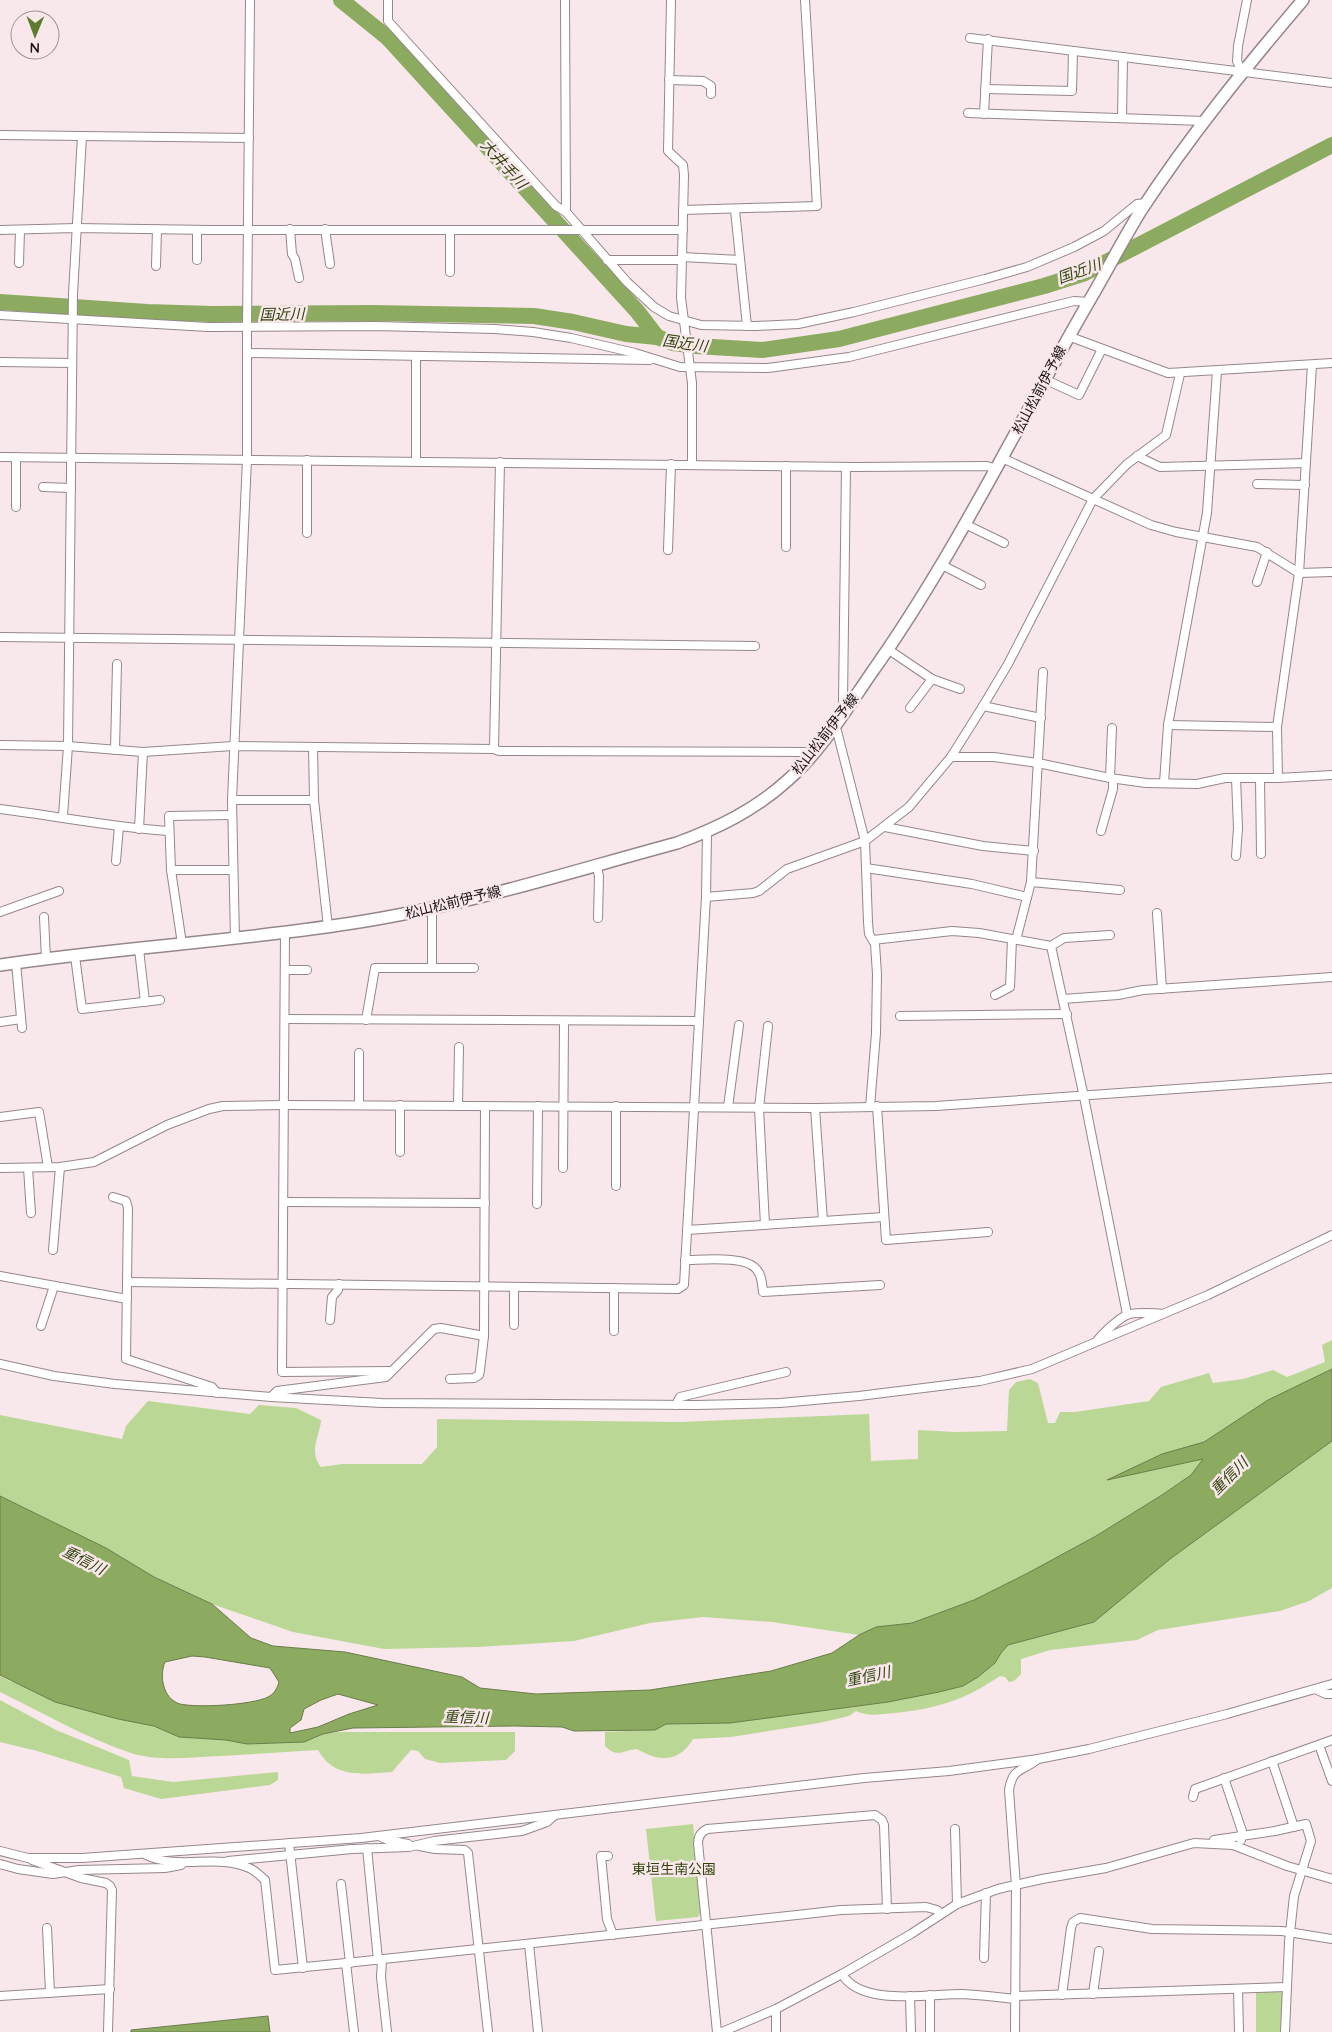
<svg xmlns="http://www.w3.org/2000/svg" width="1332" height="2032" viewBox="0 0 1332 2032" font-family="Quicksand,'Noto Sans JP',sans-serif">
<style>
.green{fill:#bbd796}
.water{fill:#8caa60;stroke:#6a7d49;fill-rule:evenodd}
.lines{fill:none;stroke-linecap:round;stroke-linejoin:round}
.river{stroke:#8caa60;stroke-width:16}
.minor-casing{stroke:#958789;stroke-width:10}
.secondary-casing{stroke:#958789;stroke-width:14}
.minor{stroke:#fff;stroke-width:8}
.secondary{stroke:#fff;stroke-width:11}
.labels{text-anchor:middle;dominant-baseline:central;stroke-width:5;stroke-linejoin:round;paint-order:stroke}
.street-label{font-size:14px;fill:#191314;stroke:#f9e8eb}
.park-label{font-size:14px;fill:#30430c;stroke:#f9e8eb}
.water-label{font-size:15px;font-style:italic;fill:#2f430b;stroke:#f9e8eb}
</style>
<rect width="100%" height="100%" fill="#f9e8eb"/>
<g class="green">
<path d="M1332,1340V1369L1268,1400L1204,1442L1162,1454L1110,1479L1204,1458L1191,1475L1162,1495L1096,1536L1028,1573L974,1600L912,1623L876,1627L859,1635L772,1622L703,1617L650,1623L574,1641L478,1647L384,1649L293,1632L212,1604L154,1577L106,1548L0,1496V1415L122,1439L126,1426L148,1401L250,1414L259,1405L296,1408L321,1420C320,1436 308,1451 321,1467L342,1464H422L437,1447V1419L680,1422L869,1414L871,1461L918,1459V1430L955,1432L1007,1431L1009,1390L1016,1382L1030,1379L1038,1383L1048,1423H1055L1060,1412H1075L1149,1401L1161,1387L1209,1373L1213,1383L1243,1379L1273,1370L1287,1377L1325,1362L1322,1345Z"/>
<path d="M1332,1441V1588L1309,1601L1280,1611L1158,1630L1137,1640L1050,1650L1021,1659V1674L1014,1681L1009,1682L1005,1677L1000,1676C965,1700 936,1709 894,1713C880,1714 869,1717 856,1711L849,1716L819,1723L731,1737L693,1739C679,1763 659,1762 637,1749C621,1751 617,1758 605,1746V1732L654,1730L666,1724L682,1722L730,1723L887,1702L939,1692L963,1686L978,1677L995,1663L1001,1653L1008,1645L1094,1622L1170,1559Z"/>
<path d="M0,1676L10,1681L118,1719L154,1726L179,1737L226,1740L247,1744L313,1739L323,1734L338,1732H515V1751L506,1760L440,1763L425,1759L418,1751L411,1750L392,1772C363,1774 334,1779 318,1750C286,1752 254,1754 222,1756C193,1757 160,1762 131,1753C86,1738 43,1713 0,1692Z"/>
<path d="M0,1700L56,1730L129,1760L132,1776L173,1782L278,1772V1780L270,1785L161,1799L124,1788L121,1777L37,1751L0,1742Z"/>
<path d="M693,1824L702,1910L698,1917L656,1921L646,1829Z"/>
<path d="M1279,1990L1283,1994L1282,2032H1256V1991Z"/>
</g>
<g class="water">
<path d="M1332,1369V1441L1170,1559L1094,1622L1008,1645L1001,1653L995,1663L978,1677L963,1686L939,1692L888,1702L730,1723L666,1724L655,1730L574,1731L562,1727L515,1726L353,1728L323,1734L304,1742L247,1744L226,1740L179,1737L154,1726L118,1719L55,1702L0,1675V1496L106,1548L154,1577L212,1604L251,1638L273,1646L345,1652L462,1677L480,1688L536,1694L650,1690L771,1671L832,1653L859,1635L876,1627L912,1623L974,1600L1028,1573L1096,1536L1162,1495L1191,1475L1203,1459L1107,1480L1162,1454L1204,1442L1268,1400ZM192,1656L205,1657L270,1668L279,1682C277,1689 274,1694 268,1697C252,1705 198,1708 180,1704C163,1699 159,1676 165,1662ZM338,1694L378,1705L349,1714L318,1727L290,1733V1728L301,1720L304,1709L321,1700Z"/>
<path d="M268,2016L270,2032H131V2030Z"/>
</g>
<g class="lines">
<g class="river">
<path d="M341,0L388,38L637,311L657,337"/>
<path d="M0,302L147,312L212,314L373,313L534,316L573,322L626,334L657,337L673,343L696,346L762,350L839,339L1044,286L1085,273L1332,145"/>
</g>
<g class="minor-casing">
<g id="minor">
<path d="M388,0V21L556,206L566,212"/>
<path d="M565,0L566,212L627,282L654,307L669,316L701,325L756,326L798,324L854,312L985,279L1027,267L1074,247L1104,231L1137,204L1147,203"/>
<path d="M671,0L668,151L683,165L684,175L681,298L692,383V464"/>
<path d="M970,38L1332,83"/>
<path d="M1242,72L1237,61L1238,46L1247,0"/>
<path d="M669,80L703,81L711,86V94"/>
<path d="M985,89L1072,91L1073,51"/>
<path d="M968,113L1204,121"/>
<path d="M984,114L988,39"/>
<path d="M1122,118L1123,57"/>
<path d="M0,135L249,138"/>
<path d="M683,210L817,206L805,0"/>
<path d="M735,210L747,326"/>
<path d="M290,229L292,254L295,259L299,278"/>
<path d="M325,229L330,264"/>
<path d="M0,230L76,228L211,230H683"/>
<path d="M682,257L740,260"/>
<path d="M197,260V230"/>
<path d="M607,260H681"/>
<path d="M19,263L20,230"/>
<path d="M156,266L157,229"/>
<path d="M450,272V230"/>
<path d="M0,315L208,327L376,326L495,329L533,332L571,338L635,353L680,367L768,368L849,357L1074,301L1089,302"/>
<path d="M1068,336L1168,373L1332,363"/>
<path d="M247,353L650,360"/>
<path d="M0,362L72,363"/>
<path d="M1044,379L1079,395L1102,349"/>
<path d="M1137,456L1160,467L1306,463"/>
<path d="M0,457L856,467L987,466L996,469"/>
<path d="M16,457V507"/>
<path d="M1002,458L1151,525L1176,532L1257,547L1299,573L1332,572"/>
<path d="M416,461V356"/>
<path d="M786,466V547"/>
<path d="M846,467L843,701L847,709"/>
<path d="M1257,484L1305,485"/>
<path d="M43,487L71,488"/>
<path d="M965,524L1004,543"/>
<path d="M307,533V460"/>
<path d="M668,550L671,464"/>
<path d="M942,565L981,585"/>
<path d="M1257,582L1267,552"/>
<path d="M0,637L755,646"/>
<path d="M889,650L932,679L960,689"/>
<path d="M983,706L1041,718"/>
<path d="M910,708L932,679"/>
<path d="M1168,725L1277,727"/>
<path d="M834,726L837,731L865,841L868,922L869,934L875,944L877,974L876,1033L870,1107"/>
<path d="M0,745L68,746L143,752L233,746L494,749L499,751L804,752L812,754"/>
<path d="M313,747L314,800L328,927"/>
<path d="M494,749L500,462"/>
<path d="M115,750L117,664"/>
<path d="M951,757H994L1038,763L1110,778L1146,783L1197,784L1225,778H1278L1332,775"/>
<path d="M1110,778L1112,728"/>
<path d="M1236,778L1238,828L1236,856"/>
<path d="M1260,778L1261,854"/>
<path d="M1278,778L1277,727L1299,573L1312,365"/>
<path d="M1164,783L1168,725L1207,513L1217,371"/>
<path d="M232,800H314"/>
<path d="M0,809C56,816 112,827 168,831"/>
<path d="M63,816L68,746L73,294L82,136"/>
<path d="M885,827L983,846L1034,851"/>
<path d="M139,829L143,752"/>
<path d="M1101,831L1113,789V779"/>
<path d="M116,861L119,826"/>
<path d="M596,864L599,876L598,918"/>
<path d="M866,868L972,884L1027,897"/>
<path d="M171,870H233"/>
<path d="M1031,882L1120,890"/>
<path d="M706,897L753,893L759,891L787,869L865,841L909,807L951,757L983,706L1008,664L1093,499L1127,464L1166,435L1180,374"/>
<path d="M0,912L59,891"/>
<path d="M1157,913L1162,989"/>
<path d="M44,917L46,959"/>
<path d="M285,933L282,1372L390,1371"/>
<path d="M235,939L232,800L247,459V327L250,0"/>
<path d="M873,940L952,931L979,933L1051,946L1084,1097L1127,1314"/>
<path d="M1016,940L1031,882L1043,672"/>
<path d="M182,944L171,870L169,816L232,815"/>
<path d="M1051,946L1064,938L1110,935"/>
<path d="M139,949L145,1002"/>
<path d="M75,956L82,1009L160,1000"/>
<path d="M16,963L22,1028"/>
<path d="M432,968V908"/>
<path d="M285,970H307"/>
<path d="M995,995L1010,987L1012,939"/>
<path d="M1063,999L1118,995L1143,990L1332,977"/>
<path d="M900,1016L1067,1014"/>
<path d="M285,1019L699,1021"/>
<path d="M366,1020L375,968H474"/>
<path d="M0,1022L21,1019"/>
<path d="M359,1105V1053"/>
<path d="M458,1105L459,1047"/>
<path d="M616,1106V1186"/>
<path d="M877,1106L886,1240L988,1232"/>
<path d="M728,1107L739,1025"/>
<path d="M815,1108L823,1221"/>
<path d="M0,1117L39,1112L48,1167"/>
<path d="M400,1152V1105"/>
<path d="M0,1168L60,1167L94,1162L167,1125L209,1109L223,1106L284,1105L815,1108L936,1106L1332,1078"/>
<path d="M28,1168L31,1213"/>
<path d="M563,1168L564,1021"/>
<path d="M113,1197L126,1201L128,1208L126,1359L212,1387L217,1393"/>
<path d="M284,1202L485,1203"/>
<path d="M537,1204L538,1106"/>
<path d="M765,1225L759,1108L768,1026"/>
<path d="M687,1230L884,1217"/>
<path d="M53,1250L60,1167"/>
<path d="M685,1260C702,1260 747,1255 757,1270C762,1276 762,1284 763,1292L880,1285"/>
<path d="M0,1276L127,1299"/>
<path d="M127,1282L678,1289L684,1285L706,897L707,832"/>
<path d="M614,1288V1331"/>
<path d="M330,1320L332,1297L338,1290L339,1284"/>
<path d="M514,1325V1287"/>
<path d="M41,1326L54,1286"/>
<path d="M1097,1341C1102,1334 1119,1318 1127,1315C1132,1312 1156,1313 1162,1314"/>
<path d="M0,1364L54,1376L115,1384L271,1397L382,1403L696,1405L780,1403L859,1396L980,1381L1032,1369L1208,1295L1332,1235"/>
<path d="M450,1379L474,1378L479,1375L480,1370L484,1336L485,1106"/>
<path d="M271,1397L277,1391L386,1377L434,1329L441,1328L484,1336"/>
<path d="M676,1405L680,1397L786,1372"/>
<path d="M1315,1689L1326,1694H1332"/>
<path d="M1319,1745L1332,1781"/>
<path d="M1272,1761L1294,1827"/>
<path d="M1224,1778L1242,1831L1241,1840"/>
<path d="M1193,1797L1195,1789L1332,1740"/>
<path d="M955,1829L957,1904"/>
<path d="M379,1836L388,1840L408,1844"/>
<path d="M1214,1840L1275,1831L1306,1824L1311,1841L1294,1896L1289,1942L1285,2032"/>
<path d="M289,1843L303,1968"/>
<path d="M419,1846L435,1849L465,1850L468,1853L488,2032"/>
<path d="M367,1848L378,1960"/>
<path d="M0,1851L28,1858H82L361,1838L864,1778L949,1771L1038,1759L1089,1749L1227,1714L1332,1684"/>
<path d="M146,1855C180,1871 217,1853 249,1868C255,1870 260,1876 265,1880L275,1970L346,1963L354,2032"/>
<path d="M608,1856H601L607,1919L613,1935"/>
<path d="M32,1860L81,1878L106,1883L110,1886L112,1890L108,2032"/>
<path d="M228,1861L352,1849L409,1847L434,1841L522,1831L547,1822L555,1815"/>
<path d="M0,1864L18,1869L53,1874L79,1870L165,1868L181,1865"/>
<path d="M341,1884L350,1963"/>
<path d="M47,1928L50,1993"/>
<path d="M529,1944L538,2032"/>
<path d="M984,1958L986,1893"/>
<path d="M382,1960L381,1977L387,2032"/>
<path d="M346,1963L806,1914L841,1910L926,1907L937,1910L941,1914"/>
<path d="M842,1974C861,2007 930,1994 962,1994C980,1995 998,1997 1015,1999"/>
<path d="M1238,1989L1239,2032"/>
<path d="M1093,1994L1099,1951"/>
<path d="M930,1995V2032"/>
<path d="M1062,1995L1071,1928L1073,1922L1080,1918L1152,1929L1282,1931L1332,1939"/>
<path d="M0,1996L110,1989"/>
<path d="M910,1996L911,2032"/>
<path d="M1015,1996L1287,1987"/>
<path d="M776,2009V2032"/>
<path d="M717,2032L698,1843C698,1836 701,1832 707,1829L875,1815L882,1820L884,1825L887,1909"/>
<path d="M722,2032L776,2009L842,1974L911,1934L957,1904L998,1889L1042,1879L1106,1868L1194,1843L1233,1845L1287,1866L1332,1879"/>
<path d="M1015,2032L1016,1886L1009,1790C1013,1766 1023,1772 1038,1759"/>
</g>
</g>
<g class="secondary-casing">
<path id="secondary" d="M0,965C121,947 244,941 365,921C470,904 573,871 677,843C718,828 755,810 788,780C820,752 846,710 870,675C956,554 1020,419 1095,291C1110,265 1124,238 1140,212C1189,137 1245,68 1303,0"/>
</g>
<use href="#minor" class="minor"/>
<use href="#secondary" class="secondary"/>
</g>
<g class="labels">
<g class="street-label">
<text transform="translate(1039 390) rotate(-62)">松山松前伊予線</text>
<text transform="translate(825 734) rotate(-52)">松山松前伊予線</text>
<text transform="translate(453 902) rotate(-14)">松山松前伊予線</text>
</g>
<g class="park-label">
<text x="674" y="1869">東垣生南公園</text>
</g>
<g class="water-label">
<text transform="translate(504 164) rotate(48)">大井手川</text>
<text transform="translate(1079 271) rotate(-20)">国近川</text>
<text transform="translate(282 314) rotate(-1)">国近川</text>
<text transform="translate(685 343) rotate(8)">国近川</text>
<text transform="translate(1229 1476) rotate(-45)">重信川</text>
<text transform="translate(84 1560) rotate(27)">重信川</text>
<text transform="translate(868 1676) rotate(-12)">重信川</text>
<text transform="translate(466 1717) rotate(2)">重信川</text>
</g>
</g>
<g transform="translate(35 35) rotate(181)"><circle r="24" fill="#f9e8eb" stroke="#9f9395"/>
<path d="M0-4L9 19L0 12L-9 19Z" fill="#5f7b30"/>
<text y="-8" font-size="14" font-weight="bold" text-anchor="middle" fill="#191314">N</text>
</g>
</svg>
